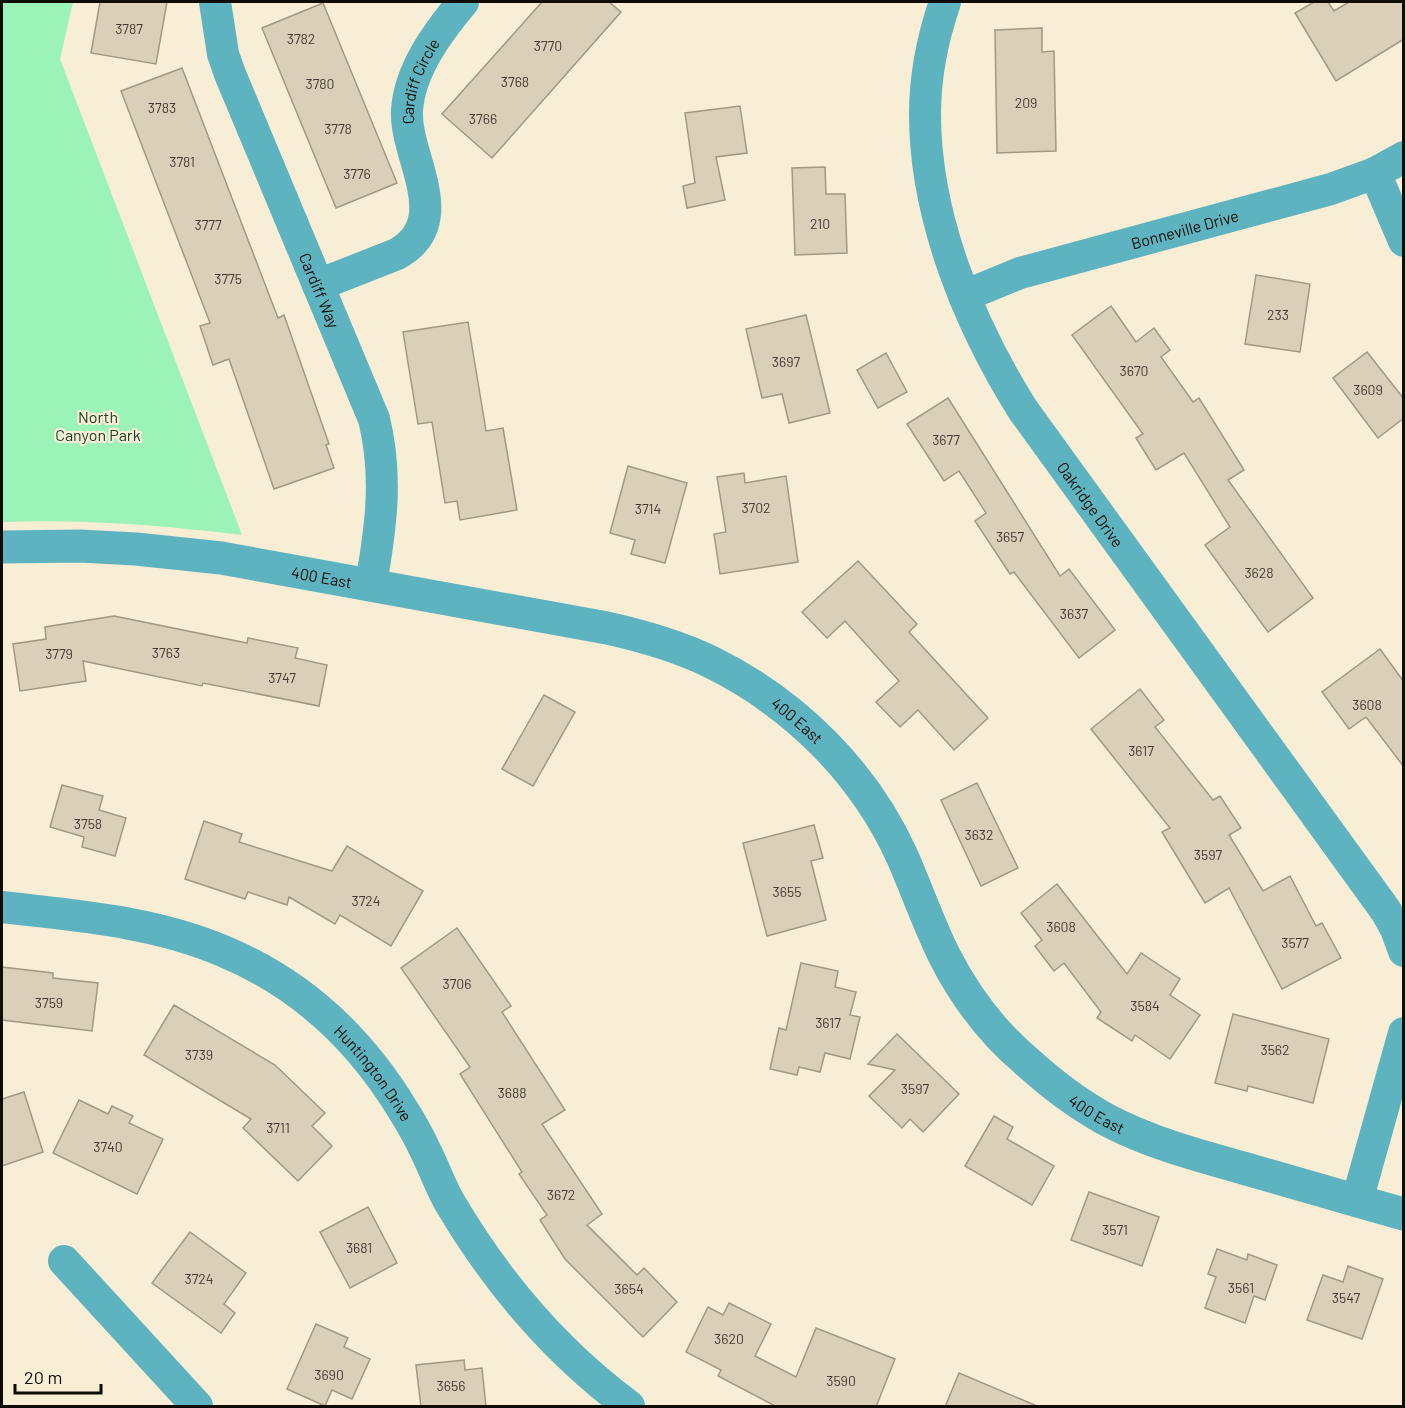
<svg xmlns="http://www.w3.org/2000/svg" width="1405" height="1408" viewBox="0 0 1405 1408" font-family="Barlow,sans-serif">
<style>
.green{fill:#9bf3b7}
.building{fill:#dacfb8;stroke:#a39882;stroke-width:1.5}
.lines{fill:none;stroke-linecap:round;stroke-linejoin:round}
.minor{stroke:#5eb3c0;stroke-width:32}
.tertiary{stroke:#5eb3c0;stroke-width:33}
.labels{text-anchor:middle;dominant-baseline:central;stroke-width:4.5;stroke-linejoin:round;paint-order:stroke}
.number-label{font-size:14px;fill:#423c32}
.street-label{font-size:16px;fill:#0f0b05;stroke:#f8edd5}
.park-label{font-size:16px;fill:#183f26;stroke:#f8edd5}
</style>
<rect width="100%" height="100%" fill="#f8edd5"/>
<path class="green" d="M2,2H73L60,59L242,535C162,525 82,519 2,522Z"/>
<g class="building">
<path d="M100,2H167L156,64L91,53Z"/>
<path d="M542,2H609L621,12L492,158L442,114Z"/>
<path d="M1314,2H1328L1334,11L1349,2H1404V39L1336,81L1295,13Z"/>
<path d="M323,3L397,183L336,208L262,28Z"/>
<path d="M1042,28V52L1054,51L1056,151L997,153L995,30Z"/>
<path d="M182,68L278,318L284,315L329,444L326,445L334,468L274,489L229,359L213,365L200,326L210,323L121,91Z"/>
<path d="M740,106L747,153L716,157L725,200L687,208L683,186L695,183L685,113Z"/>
<path d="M825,167L826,194H845L847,253L795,255L792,168Z"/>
<path d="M1256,275L1310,284L1300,352L1245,344Z"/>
<path d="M1111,306L1136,342L1154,328L1170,350L1161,357L1193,402L1199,398L1244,470L1228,480L1313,598L1268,632L1205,545L1230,527L1184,453L1156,470L1136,438L1143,434L1072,335Z"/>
<path d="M806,315L830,413L789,423L782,394L762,398L746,329Z"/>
<path d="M468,322L486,431L503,428L517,510L460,520L457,501L445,503L432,422L418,424L403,332Z"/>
<path d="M1367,352L1404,399V418L1378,438L1333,378Z"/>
<path d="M886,353L907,392L878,408L857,370Z"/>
<path d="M948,398L1060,576L1069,569L1115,630L1079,658L1014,572L1010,574L975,521L986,513L959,471L944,481L907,424Z"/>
<path d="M628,466L687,483L665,563L631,554L635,540L610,533Z"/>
<path d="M744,473L745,483L786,476L798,562L720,574L714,534L726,532L717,477Z"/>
<path d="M858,561L917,624L909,632L988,718L954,750L918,710L900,727L876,702L899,681L845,621L827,638L802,612Z"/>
<path d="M114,616L247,643L248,638L298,648L295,658L327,665L319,706L203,683L202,686L83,661L86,681L20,691L13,644L46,639L45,627Z"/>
<path d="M1380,649L1404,682V767L1366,717L1349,729L1322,692Z"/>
<path d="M1140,689L1164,720L1155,727L1213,800L1220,796L1241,828L1229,835L1263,891L1290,876L1316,926L1322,923L1341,958L1282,989L1229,888L1205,903L1162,832L1170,828L1091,729Z"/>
<path d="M544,695L575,712L533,786L502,769Z"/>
<path d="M977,783L1018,868L981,886L941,800Z"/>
<path d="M62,785L103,796L99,810L126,818L115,856L82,847L84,837L50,827Z"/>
<path d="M204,821L242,834L239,842L332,871L347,846L423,891L391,946L340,915L335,924L289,897L287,905L248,892L245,899L185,879Z"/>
<path d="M814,825L823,858L811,861L826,920L767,936L743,843Z"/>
<path d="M1057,884L1127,974L1141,953L1180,979L1170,995L1200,1015L1170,1059L1135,1035L1132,1041L1097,1018L1101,1012L1064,963L1054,971L1035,946L1042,940L1021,913Z"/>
<path d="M457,928L511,1006L502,1012L565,1110L542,1124L602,1214L587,1225L637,1275L644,1268L677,1302L643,1337L565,1259L540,1220L547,1215L519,1174L522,1172L460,1074L470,1067L401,968Z"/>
<path d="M801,963L838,971L835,987L856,992L850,1015L860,1017L850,1059L825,1053L820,1072L799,1067L797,1075L770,1069L779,1028L786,1030Z"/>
<path d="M2,967L53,973V978L98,983L92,1031L2,1020Z"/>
<path d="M174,1005L275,1065L325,1113L312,1126L332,1146L298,1181L243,1128L251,1119L144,1055Z"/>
<path d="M1233,1014L1329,1039L1313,1103L1248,1086L1247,1091L1215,1083Z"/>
<path d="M897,1034L959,1094L923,1132L910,1119L902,1128L869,1096L895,1070L868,1064Z"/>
<path d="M24,1092L43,1152L2,1166V1099Z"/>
<path d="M79,1100L108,1114L112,1106L133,1116L129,1123L163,1139L137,1194L53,1153Z"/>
<path d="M994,1116L1013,1127L1007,1139L1054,1166L1032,1205L965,1166Z"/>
<path d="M1089,1192L1159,1217L1142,1266L1071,1240Z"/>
<path d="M368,1207L397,1263L350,1288L320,1232Z"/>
<path d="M190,1232L246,1273L224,1304L235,1313L221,1333L152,1283Z"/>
<path d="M1217,1249L1247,1260L1248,1254L1277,1265L1265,1300L1254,1296L1245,1323L1205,1308L1216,1277L1208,1274Z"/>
<path d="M1348,1266L1383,1279L1362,1339L1307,1320L1323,1275L1343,1282Z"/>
<path d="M729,1303L771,1324L755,1356L796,1377L816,1328L895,1359L876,1407H777L718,1376L721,1370L686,1352L708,1307L723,1315Z"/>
<path d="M316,1324L348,1338L344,1347L370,1359L352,1399L332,1390L325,1406L287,1389Z"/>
<path d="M464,1360L465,1370L482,1368L486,1407H421L416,1365Z"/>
<path d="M959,1373L1037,1406L945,1407Z"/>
</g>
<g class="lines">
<g class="minor">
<path id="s1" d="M215,2L223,54L230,74L374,419C388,476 381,527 371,584"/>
<path id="s2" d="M945,2C933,37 925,76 925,114C925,217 969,324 1023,410L1386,911L1396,929L1404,951"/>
<path d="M1375,173L1404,241"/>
<path id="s3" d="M318,285L397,254C456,221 404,156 407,110C410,69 438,32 463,2"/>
<path id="s4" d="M964,296L1020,273L1331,189L1375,173L1404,157"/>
<path id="s5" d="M2,907C76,916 153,921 223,951C300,983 360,1039 403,1110C412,1124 420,1139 427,1154C435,1170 441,1188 450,1203C496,1281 556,1352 629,1406"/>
<path d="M1357,1201L1404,1033"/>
<path d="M64,1261L197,1406"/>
</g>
<path class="tertiary" id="s6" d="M2,547L80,546L136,549L221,558L607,628C643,636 678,646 711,662C794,703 864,772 902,856C917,890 929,925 945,957C965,996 992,1032 1025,1060C1049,1082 1076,1103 1105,1119C1148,1142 1196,1155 1243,1168C1296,1183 1350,1199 1404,1214"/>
</g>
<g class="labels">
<g class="number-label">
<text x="129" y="28">3787</text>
<text x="301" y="38">3782</text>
<text x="548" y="45">3770</text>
<text x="515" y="81">3768</text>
<text x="320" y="83">3780</text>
<text x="1026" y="102">209</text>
<text x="162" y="107">3783</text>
<text x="483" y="118">3766</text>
<text x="338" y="128">3778</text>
<text x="182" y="161">3781</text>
<text x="357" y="173">3776</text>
<text x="820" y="223">210</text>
<text x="208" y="224">3777</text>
<text x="228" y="278">3775</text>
<text x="1278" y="314">233</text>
<text x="786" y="361">3697</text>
<text x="1134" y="370">3670</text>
<text x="1368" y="389">3609</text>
<text x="946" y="439">3677</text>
<text x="756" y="507">3702</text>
<text x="648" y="508">3714</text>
<text x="1010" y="536">3657</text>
<text x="1259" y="572">3628</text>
<text x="1074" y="613">3637</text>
<text x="166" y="652">3763</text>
<text x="59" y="653">3779</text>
<text x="282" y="677">3747</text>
<text x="1367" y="704">3608</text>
<text x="1141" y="750">3617</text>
<text x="88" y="823">3758</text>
<text x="979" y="834">3632</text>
<text x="1208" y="854">3597</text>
<text x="787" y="891">3655</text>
<text x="366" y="900">3724</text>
<text x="1061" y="926">3608</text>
<text x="1295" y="942">3577</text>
<text x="457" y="983">3706</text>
<text x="49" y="1002">3759</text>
<text x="1145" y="1005">3584</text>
<text x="828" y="1022">3617</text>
<text x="1275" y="1049">3562</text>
<text x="199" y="1054">3739</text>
<text x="915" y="1088">3597</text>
<text x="512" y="1092">3688</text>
<text x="278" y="1127">3711</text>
<text x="108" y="1146">3740</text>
<text x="561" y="1194">3672</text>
<text x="1115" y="1229">3571</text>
<text x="359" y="1247">3681</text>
<text x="199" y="1278">3724</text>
<text x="1241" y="1287">3561</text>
<text x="629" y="1288">3654</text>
<text x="1346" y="1297">3547</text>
<text x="729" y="1338">3620</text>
<text x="329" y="1374">3690</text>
<text x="841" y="1380">3590</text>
<text x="451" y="1385">3656</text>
</g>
<g class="street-label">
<text stroke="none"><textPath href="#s3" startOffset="273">Cardiff Circle</textPath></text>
<text stroke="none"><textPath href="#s4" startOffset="231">Bonneville Drive</textPath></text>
<text stroke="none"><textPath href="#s1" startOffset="308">Cardiff Way</textPath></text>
<text stroke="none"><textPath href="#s2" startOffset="546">Oakridge Drive</textPath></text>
<text stroke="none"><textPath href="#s6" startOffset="322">400 East</textPath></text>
<text stroke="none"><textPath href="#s6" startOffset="826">400 East</textPath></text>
<text stroke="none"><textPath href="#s5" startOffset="423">Huntington Drive</textPath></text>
<text stroke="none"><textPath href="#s6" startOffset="1330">400 East</textPath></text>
</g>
<g class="park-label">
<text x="98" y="416">North<tspan x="98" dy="18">Canyon Park</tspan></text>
</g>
</g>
<rect width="1405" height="1408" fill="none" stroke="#0f0b05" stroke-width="6"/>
<path d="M15 1384v9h86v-9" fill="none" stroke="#0f0b05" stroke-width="3"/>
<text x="24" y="1384" font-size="18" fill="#0f0b05" stroke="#f8edd5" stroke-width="4.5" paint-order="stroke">20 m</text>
</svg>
